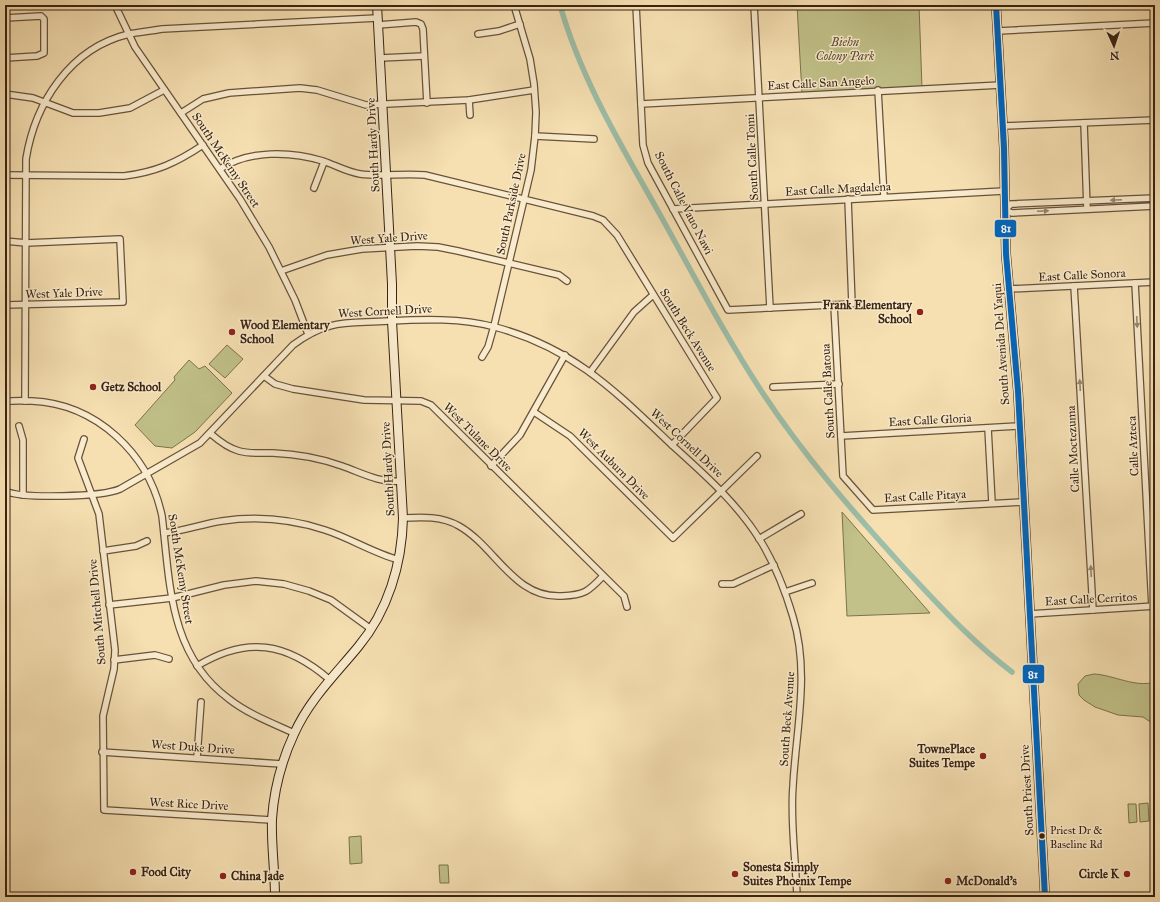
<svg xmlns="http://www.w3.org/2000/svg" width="1160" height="902" viewBox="0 0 1160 902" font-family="'IM FELL Great Primer',serif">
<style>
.green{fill:#c1c189;stroke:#7d724e}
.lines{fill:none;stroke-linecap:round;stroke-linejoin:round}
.canal{stroke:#9dbea8;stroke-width:5.5}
.street-casing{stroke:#68523a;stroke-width:8}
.secondary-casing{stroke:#392312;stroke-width:10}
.street{stroke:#f9ebcd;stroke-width:5.5}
.secondary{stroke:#f9ebcd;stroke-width:8}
.bus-1-casing{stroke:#f9ebcd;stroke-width:9}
.bus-1{stroke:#0065bd;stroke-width:6}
.oneway{fill:#998770}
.poi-dot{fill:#8f2418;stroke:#f9ebcd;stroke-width:1.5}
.bus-dot{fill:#392312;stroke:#f9ebcd;stroke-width:1.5}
.labels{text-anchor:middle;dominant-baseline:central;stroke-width:3;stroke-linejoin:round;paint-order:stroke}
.bus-label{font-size:11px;fill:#392312;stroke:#f9ebcd;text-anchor:start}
.park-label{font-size:12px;font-style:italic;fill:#5b4a30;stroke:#f9ebcd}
.street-label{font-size:12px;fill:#392312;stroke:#f9ebcd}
.poi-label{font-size:12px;font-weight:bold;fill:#392312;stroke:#f9ebcd;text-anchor:start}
.line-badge{stroke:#f9ebcd;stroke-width:1.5}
.badge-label{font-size:11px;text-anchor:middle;font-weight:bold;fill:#fff}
</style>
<rect width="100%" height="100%" fill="#f6e0b2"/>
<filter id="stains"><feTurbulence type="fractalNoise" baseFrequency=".005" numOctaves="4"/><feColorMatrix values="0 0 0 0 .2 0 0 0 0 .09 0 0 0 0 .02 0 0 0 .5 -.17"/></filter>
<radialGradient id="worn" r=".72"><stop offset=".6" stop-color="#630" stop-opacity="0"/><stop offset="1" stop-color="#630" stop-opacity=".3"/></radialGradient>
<g class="green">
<path d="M797,5H919L922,88L802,94Z"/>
<path d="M227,345L243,359L225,378L209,364Z"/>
<path d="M189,360L199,369L205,366L232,393L195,432L172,448L155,446L135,425L175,380L174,377Z"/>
<path d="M842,512L930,613L847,616Z"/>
<path d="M1094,674C1114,675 1135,688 1155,682V725L1143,717L1118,715L1095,707L1084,700L1079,695L1078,684L1085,676Z"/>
<path d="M1148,803L1149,821L1140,822L1139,804Z"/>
<path d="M1128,804H1136L1137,822L1129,823Z"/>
<path d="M361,836L362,863L350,864L349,837Z"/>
<path d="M439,865H448L449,883H440Z"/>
</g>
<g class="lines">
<path class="canal" d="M560,5C581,79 621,145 658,211C692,272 724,334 762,392C804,456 855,514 906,570C940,606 972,642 1012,672"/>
<g class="street-casing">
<g id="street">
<path d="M115,5L135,47L240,199L269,247L295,300L308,334"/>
<path d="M636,5L643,145L648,163L728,310L852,304L848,199"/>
<path d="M754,5L770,308"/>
<path d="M5,18L41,16L44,19V53L37,56L5,58"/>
<path d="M378,25L416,22L421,24L423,29L427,103"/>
<path d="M998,31L1155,23"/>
<path d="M478,34L499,31L520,24"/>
<path d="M380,58L424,56"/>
<path d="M878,90L884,197"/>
<path d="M5,94L33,98L73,113H99L130,108L164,90"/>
<path d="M469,100L470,115"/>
<path d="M641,104L1001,85"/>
<path d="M181,113L203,99L229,93L300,88L317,90L366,105L469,100L534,90"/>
<path d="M1084,123L1087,209"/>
<path d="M1003,126L1155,120"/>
<path d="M535,136L594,139"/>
<path d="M220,169C249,150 290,151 323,161C335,165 347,172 360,174C381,177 403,173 425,175L593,216L603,220L617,235L717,398L672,445"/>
<path d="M5,175L124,176C156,172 176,163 203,145"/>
<path d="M314,188L324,162"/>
<path d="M1155,198L1011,204L1005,210L1012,213L1155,206"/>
<path d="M673,209L1004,191"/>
<path d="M5,241L26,243L120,239L123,302L5,305"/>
<path d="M281,271L327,255L362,249L417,246L438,247L458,251L559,275L567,281"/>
<path d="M1135,283L1152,607"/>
<path d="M1074,286L1093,610"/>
<path d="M1009,289L1155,282"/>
<path d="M834,305L843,476L873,510L1023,502"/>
<path d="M482,357L488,347L494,326L531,170L535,136L536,112L534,84L530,59L514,5"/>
<path d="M591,371L634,312L653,295"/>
<path d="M264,376L275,384L293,389L364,400L421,401L431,405L624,596L627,607"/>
<path d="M773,387L839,384"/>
<path d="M25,401L26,159C35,103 70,48 129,34C140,32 151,31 162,29L377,18"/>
<path d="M5,402C14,400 24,401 32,401C97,404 149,454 162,516C170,583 169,655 229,699C248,714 272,723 294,733"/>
<path d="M534,412L570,436L673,538L757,456"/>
<path d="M19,426L23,440V495"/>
<path d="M988,428L992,503"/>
<path d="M211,434C219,441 228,448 239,451C250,454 262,453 273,453C296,454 320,458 342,466C362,473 379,483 401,481"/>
<path d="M841,436L1019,426"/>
<path d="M84,439L78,458L99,514L115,650L114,669L103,716L104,810L272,820"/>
<path d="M491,466L520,435L565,355"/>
<path d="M5,491C22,499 102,497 120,489L200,443L293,345C329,318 348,324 389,321C424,319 461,318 495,327C574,348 616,392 673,446C705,475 737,503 760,540C775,564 785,590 793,617C810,673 796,729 793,786C790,821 796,862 797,897"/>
<path d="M403,518C422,517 442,516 459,526C496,547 514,599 562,596C584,595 588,592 603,576"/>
<path d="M164,533C184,531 202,524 222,521C256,516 291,519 325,530C350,538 373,553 399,560"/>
<path d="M759,539L801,514"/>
<path d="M103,551L136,546L147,541"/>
<path d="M722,584H733L774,565"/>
<path d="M785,592L812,583"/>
<path d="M109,605L172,598L224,585L256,581L284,584L309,591L331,600L371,629"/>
<path d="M1029,614L1155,606"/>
<path d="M114,660L155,655L169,659"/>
<path d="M197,666C247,636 286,642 330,680"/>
<path d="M102,752L282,764"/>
<path d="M197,758L201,702"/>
</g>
</g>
<g class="secondary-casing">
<g id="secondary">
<path d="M996,5L1004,148L1006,254L1018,391L1045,897"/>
<path d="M275,897C275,871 271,844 272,819C274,789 282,760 294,734C309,700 335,675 358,647C388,611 402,564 403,518L392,321V284L377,5"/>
</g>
</g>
<use href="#street" class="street"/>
<use href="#secondary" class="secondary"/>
<g class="bus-1-casing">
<path id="bus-1" d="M996,5L1004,148L1006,254L1018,391L1045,897"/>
</g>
<use href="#bus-1" class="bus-1"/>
</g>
<defs><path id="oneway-solid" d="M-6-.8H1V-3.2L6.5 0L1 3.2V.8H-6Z"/></defs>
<g class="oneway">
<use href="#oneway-solid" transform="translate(1116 200) rotate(178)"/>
<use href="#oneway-solid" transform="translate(1043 211) rotate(-3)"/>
<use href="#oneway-solid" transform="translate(1137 322) rotate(87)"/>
<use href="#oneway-solid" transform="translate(1080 385) rotate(-93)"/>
<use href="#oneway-solid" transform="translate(1091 571) rotate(-93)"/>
</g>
<g class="poi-dot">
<circle cx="920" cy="312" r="4"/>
<circle cx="232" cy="332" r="4"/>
<circle cx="93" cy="387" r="4"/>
<circle cx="983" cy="756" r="4"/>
<circle cx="133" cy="872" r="4"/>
<circle cx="735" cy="874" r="4"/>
<circle cx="1127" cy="874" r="4"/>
<circle cx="223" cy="876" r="4"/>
<circle cx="948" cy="881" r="4"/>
</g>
<circle class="bus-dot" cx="1042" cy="836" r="3.5"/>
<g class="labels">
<g class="bus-label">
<text x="1050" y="830">Priest Dr &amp;<tspan x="1050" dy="14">Baseline Rd</tspan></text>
</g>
<g class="park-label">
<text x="845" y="42">Biehn<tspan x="845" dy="14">Colony Park</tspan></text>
</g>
<g class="street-label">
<text transform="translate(821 83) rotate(-3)">East Calle San Angelo</text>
<text transform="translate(373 145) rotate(-93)">South Hardy Drive</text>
<text transform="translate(752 157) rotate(-93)">South Calle Tomi</text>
<text transform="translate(226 160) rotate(56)">South McKemy Street</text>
<text transform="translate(838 189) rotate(-3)">East Calle Magdalena</text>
<text transform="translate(684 203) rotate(63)">South Calle Vauo Nawi</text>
<text transform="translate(511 204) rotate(-78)">South Parkside Drive</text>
<text transform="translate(389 238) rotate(-4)">West Yale Drive</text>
<text transform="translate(1082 275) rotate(-3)">East Calle Sonora</text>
<text transform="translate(64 293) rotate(-2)">West Yale Drive</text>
<text transform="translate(385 311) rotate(-3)">West Cornell Drive</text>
<text transform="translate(688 330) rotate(58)">South Beck Avenue</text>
<text transform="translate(1001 344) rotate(-94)">South Avenida Del Yaqui</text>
<text transform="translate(828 391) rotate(-93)">South Calle Batoua</text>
<text transform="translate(930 420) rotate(-3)">East Calle Gloria</text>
<text transform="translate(478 437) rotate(45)">West Tulane Drive</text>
<text transform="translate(687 443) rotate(43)">West Cornell Drive</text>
<text transform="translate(1133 446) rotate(-93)">Calle Azteca</text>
<text transform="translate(1073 449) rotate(-93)">Calle Moctezuma</text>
<text transform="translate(614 464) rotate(45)">West Auburn Drive</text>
<text transform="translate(388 469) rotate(-93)">South Hardy Drive</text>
<text transform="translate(925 496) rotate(-3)">East Calle Pitaya</text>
<text transform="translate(181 569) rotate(81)">South McKemy Street</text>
<text transform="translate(1091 599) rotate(-3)">East Calle Cerritos</text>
<text transform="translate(97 612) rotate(-95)">South Mitchell Drive</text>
<text transform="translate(787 719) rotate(-86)">South Beck Avenue</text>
<text transform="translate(193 747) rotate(4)">West Duke Drive</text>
<text transform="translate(1027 790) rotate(-93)">South Priest Drive</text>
<text transform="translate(189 804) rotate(3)">West Rice Drive</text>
</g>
<g class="poi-label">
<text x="912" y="305" text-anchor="end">Frank Elementary<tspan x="912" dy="14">School</tspan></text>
<text x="240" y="325">Wood Elementary<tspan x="240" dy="14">School</tspan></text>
<text x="101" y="387">Getz School</text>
<text x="975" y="749" text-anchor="end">TownePlace<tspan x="975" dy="14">Suites Tempe</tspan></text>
<text x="743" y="867">Sonesta Simply<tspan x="743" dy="14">Suites Phoenix Tempe</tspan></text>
<text x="141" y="872">Food City</text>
<text x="1119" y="874" text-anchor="end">Circle K</text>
<text x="231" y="876">China Jade</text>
<text x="956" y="881">McDonald's</text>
</g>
</g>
<g class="line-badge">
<rect x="994" y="219" width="23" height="19" rx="4" fill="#0065bd"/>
<rect x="1022" y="664" width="23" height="20" rx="4" fill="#0065bd"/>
</g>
<g class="badge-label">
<text x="1006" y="232">81</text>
<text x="1033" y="678">81</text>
</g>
<rect width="1160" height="902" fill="none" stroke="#f6e0b2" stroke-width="20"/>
<rect x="6" y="6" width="1148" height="890" fill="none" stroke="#392312" stroke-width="2"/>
<rect x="10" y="10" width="1140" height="882" fill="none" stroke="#392312"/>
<g transform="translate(1114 46) rotate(177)" stroke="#f9ebcd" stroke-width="3" paint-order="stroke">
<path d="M0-3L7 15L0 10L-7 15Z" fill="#392312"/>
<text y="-6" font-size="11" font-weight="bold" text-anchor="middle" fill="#392312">N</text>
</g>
<rect width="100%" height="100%" filter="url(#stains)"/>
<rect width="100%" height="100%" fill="url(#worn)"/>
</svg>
